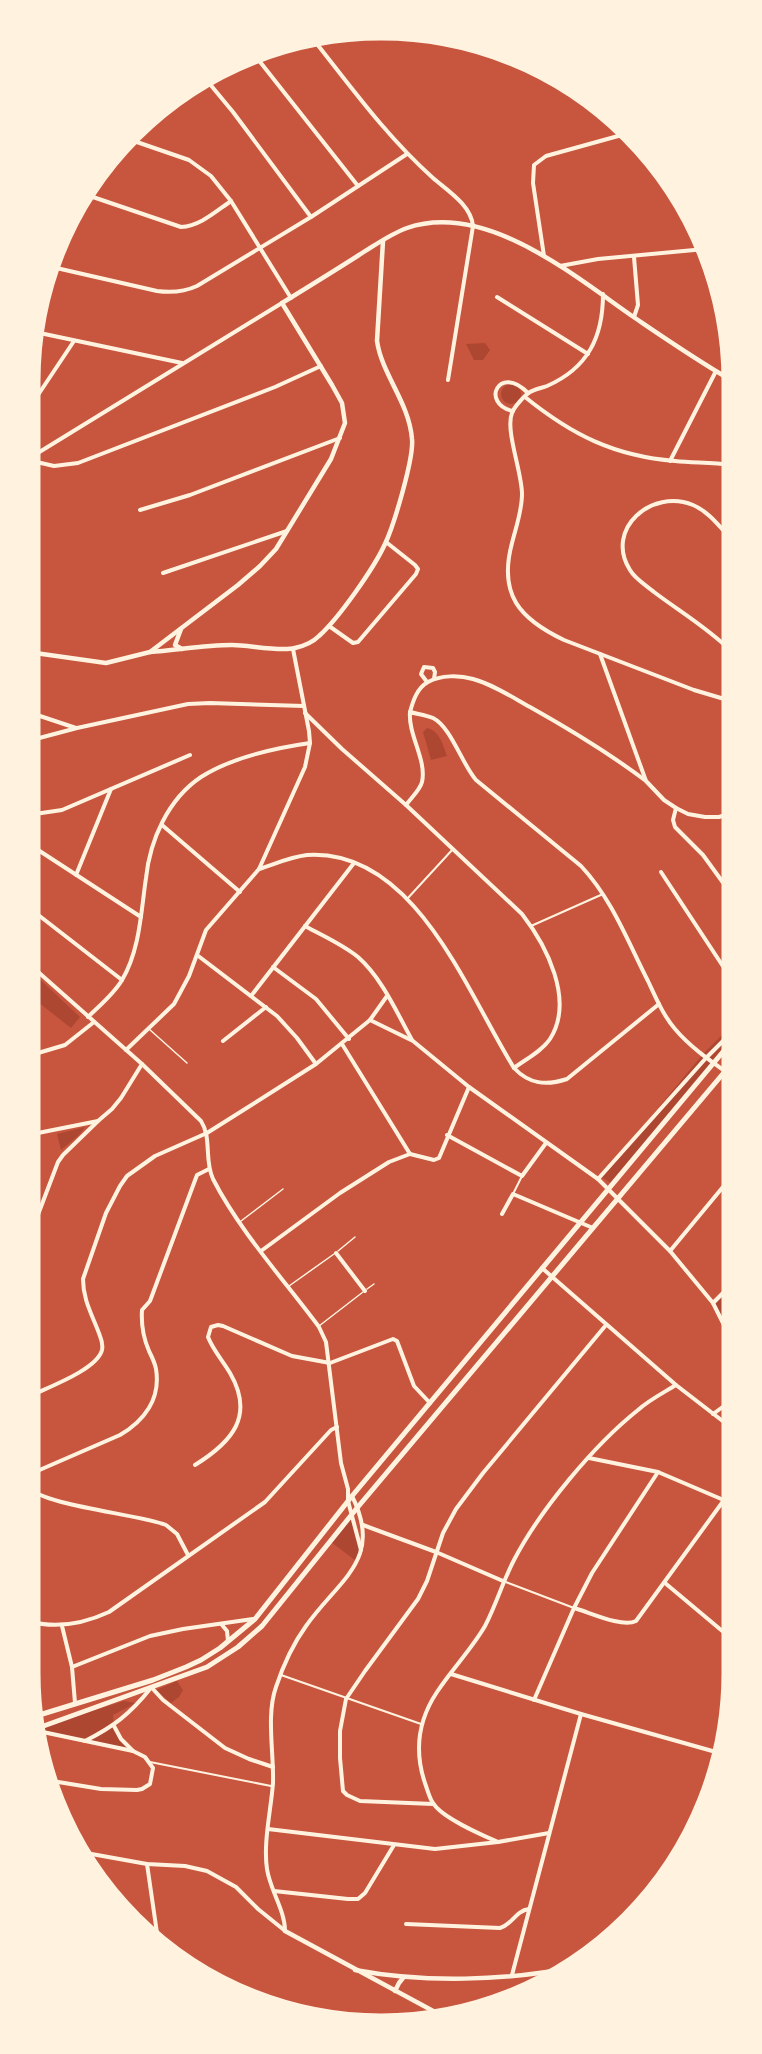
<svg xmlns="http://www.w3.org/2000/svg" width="762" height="2054" viewBox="0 0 762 2054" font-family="'Golos Text',sans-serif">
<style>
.green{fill:#ae4732}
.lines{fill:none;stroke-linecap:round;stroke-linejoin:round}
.service{stroke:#fff3e0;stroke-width:1.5}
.pedestrian{stroke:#fff3e0;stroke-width:2}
.minor{stroke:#fff3e0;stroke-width:4}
.tertiary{stroke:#fff3e0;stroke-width:4.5}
.secondary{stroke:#fff3e0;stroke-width:5}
.rim{fill:none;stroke:#fff3e0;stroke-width:3}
</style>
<rect width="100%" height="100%" fill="#c8553d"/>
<g class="green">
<path d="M485,343L490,350L483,360H474L466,344Z"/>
<circle cx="511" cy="394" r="10"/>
<path d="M427,728C440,731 443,745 447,756L431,760L423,732Z"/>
<path d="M29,969L80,1017L71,1028L29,995Z"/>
<path d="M732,1025V1041L613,1184L601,1177L703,1054Z"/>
<path d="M85,1127L79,1135L61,1150L57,1134Z"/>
<path d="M733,1283V1343L713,1303Z"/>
<path d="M352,1515L359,1550L356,1561L331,1542Z"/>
<path d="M177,1681L183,1690L179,1697L171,1703L156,1690Z"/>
<path d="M124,1701L136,1703L113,1715L114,1726L132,1751L38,1731V1728Z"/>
</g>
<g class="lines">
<g class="service">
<path d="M149,1029L187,1063"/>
<path d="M241,1221L283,1189"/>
<path d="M338,1251L355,1237"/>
<path d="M289,1286L334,1254"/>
<path d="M367,1289L374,1284"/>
<path d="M319,1326L363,1292"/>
</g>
<g class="pedestrian">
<path d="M407,899L453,849"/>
<path d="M531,926L603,894"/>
<path d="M513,1194L522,1176"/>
<path d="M503,1581L574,1608"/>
<path d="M281,1675L421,1724"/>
<path d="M150,1762L271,1786"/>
</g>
<g class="minor">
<path d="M313,39C351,87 387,137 433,178C448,191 471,205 473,226L448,380"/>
<path d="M257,58L358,186"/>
<path d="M204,77L233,112L311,217"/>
<path d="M131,140L189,160L211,176L231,201L291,298"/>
<path d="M87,195L181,227C200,226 215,212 231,201"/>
<path d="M544,256L533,183L534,165L546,156L629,133"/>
<path d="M634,257L638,305L634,317"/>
<path d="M560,266L598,259L705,249"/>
<path d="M52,267L157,291C172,293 184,292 197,286L311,217L407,154"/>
<path d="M603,294C603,337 588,368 547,386C542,388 535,389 530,392C525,395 514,407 512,413C505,430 522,472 522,494C522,511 516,527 512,543C498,595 520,619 564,640L694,690L731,701"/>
<path d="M497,297L588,354"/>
<path d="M35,332L182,363"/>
<path d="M525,397C572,435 614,456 675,461C694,463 712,462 731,465"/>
<path d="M28,410L74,341"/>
<path d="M513,411C480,404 499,363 528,393"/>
<path d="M28,459L282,303"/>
<path d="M28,460L54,466L78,463L275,387L321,366"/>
<path d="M670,461L716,371"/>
<path d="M140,510L190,495L340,438"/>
<path d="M731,539C720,527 708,511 693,505C652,488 604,529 630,570C635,579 646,585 654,592C679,611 708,628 731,651"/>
<path d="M163,573L287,531"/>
<path d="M329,626L353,643L358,642L416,574L418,569L415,565L386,542"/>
<path d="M600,654L646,781L664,800L676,808L688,814L705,817H719L732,813"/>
<path d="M427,682L421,674L424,667L433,668L435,672L434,679"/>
<path d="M28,712L76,728"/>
<path d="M410,712C413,701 417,688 428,682C441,675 459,675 473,679C494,685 512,697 530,707C571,730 609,753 646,781"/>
<path d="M305,713L342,749L406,805C411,798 420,790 422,782C427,760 408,735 410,712C417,714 426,715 433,718C451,727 462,764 476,780L581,866C612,899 628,942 648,981C656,998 663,1015 675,1029C691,1048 712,1062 732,1076"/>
<path d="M28,741L77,728L188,704L210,703L304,706"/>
<path d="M406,805L522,914C546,945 575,1000 550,1039C542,1051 526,1059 514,1068"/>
<path d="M676,808L673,820L675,827L703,855L732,895"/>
<path d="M28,815L62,810L190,755"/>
<path d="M162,825L240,892"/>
<path d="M28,848H35L141,917"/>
<path d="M259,869C275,864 290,857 307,855C415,848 467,993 514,1068C529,1084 546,1086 567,1079L659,1004"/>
<path d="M661,872L732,980"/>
<path d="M76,875L111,789"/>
<path d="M28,907L122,980"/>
<path d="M305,926C323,936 342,944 358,957C382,978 397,1013 412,1040"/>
<path d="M197,955L277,1016L297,1038L316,1064"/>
<path d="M28,963L142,1064L201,1121C212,1138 204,1160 213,1179C239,1230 284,1280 319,1327L326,1342L341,1463L348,1489V1501L361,1550"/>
<path d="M273,967L316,999L349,1039"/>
<path d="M251,996L354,863"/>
<path d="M88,1017C99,1006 114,994 122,980C140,950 141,911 146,878C150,840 168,799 201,777C231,758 275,748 310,743"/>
<path d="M370,1020L413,1041L469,1087L598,1179L670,1251L713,1303L733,1343"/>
<path d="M223,1041L266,1007"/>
<path d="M342,1044L410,1154L434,1160L439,1158L469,1087"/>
<path d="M126,1050L174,1004L189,976L206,930L259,869L305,767L310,743L309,731L293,649"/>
<path d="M28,1056L65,1045L94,1022"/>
<path d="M28,1135L98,1121L112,1109L121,1098L142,1064"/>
<path d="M447,1135L522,1176L546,1143"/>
<path d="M598,1179L706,1058L732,1032"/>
<path d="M502,1214L513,1194L593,1228"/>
<path d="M28,1241L58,1162L63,1155L98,1121"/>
<path d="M261,1251L340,1193L389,1162L410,1154"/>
<path d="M670,1251L732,1176"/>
<path d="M336,1253L365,1291"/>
<path d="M542,1268L676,1385L733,1429"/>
<path d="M713,1303L733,1283"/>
<path d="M28,1397C46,1388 97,1370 102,1350C103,1345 102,1341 100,1336C93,1316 83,1301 83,1279L106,1213L120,1186L127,1176L155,1156L207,1133L234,1116L316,1064L370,1020L387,996"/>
<path d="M713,1414L724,1406L733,1395"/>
<path d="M589,1458L658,1472L733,1504"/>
<path d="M195,1465C232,1442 255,1416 230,1373C223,1361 213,1350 208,1337L211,1327L218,1325L223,1326L292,1356L330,1363L393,1339L397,1341L414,1386L430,1403"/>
<path d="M28,1475L120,1435C144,1421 161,1399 156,1369C155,1363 152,1357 149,1351C143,1337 141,1325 142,1310L150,1301L197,1175L209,1169"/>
<path d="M28,1487C44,1506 138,1514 166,1525L177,1534L188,1555"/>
<path d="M363,1525L436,1552L503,1581"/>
<path d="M665,1583L733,1640"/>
<path d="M574,1608C589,1612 622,1628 636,1621L724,1500"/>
<path d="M28,1621C56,1629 83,1624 109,1612L265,1502L331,1430L337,1427"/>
<path d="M222,1625L227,1631L228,1641"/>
<path d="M62,1626L72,1667L75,1703"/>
<path d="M72,1667L150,1636L183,1629L253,1619"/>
<path d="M451,1674L581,1714L723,1754"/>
<path d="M152,1688L163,1700L225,1748L249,1759L273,1767"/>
<path d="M534,1700L574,1608L592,1573L658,1472"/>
<path d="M114,1726L121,1739L133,1751"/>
<path d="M38,1731L133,1751L145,1757L153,1768L150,1784L142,1789L137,1790L101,1789L46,1780"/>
<path d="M85,1741C113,1727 130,1714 150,1689"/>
<path d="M433,1804L360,1801L347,1795L343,1791L340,1758V1731L346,1699L365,1671L418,1599L427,1581L443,1533L456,1509L483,1473L606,1325"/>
<path d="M268,1829L435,1849L498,1842L549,1833"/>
<path d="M498,1842C482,1835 442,1818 433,1803C430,1799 428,1792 426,1786C414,1753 417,1722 437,1692C452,1669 471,1650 485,1626C496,1605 503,1581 514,1560C540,1510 594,1445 638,1410C649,1400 663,1393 676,1385"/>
<path d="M86,1853L147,1864L185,1866L207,1871L236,1887L258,1909L284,1930"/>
<path d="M147,1864L158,1940"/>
<path d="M274,1891L348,1899H358L365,1893L394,1845"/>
<path d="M406,1924L500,1928C513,1924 515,1911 529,1909"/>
<path d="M285,1931C285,1910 270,1890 267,1869C263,1843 271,1810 273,1783C274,1753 266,1715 276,1687C283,1666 293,1644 306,1626C339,1579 384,1560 352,1496"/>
<path d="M512,1975L581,1714"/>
</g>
<g class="tertiary">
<path d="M181,629L175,645L182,649"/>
<path d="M28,652L106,663L150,652L238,585L260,566L276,549L331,459L345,423L342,403L332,385L282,303C308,287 334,271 359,255C374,246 390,234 407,228C486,201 574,276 635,318C666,339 698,361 731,380"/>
<path d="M150,652C177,650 205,645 232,645C249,645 280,652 295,648C304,646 313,642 319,636C339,618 374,568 385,544C394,525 414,458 412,439C409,402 382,375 377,341L383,241"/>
<path d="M285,1931L448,2019"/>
<path d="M355,1970C424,1983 506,1981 575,1967"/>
<path d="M395,1991L399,1983L403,1978"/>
</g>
<g class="secondary">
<path d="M36,1716L153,1680L186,1667L201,1660L220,1648L255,1619L352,1496L732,1041"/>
<path d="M38,1728L207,1667L238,1647L262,1626L357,1508L732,1063"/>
</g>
</g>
<path d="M0 0H762V2054H0ZM381 39H381A342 342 0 0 1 723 381V1673A342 342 0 0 1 381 2015H381A342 342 0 0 1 39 1673V381A342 342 0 0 1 381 39Z" fill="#fff3e0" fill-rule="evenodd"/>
<path class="rim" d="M381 39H381A342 342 0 0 1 723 381V1673A342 342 0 0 1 381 2015H381A342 342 0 0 1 39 1673V381A342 342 0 0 1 381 39Z"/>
</svg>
